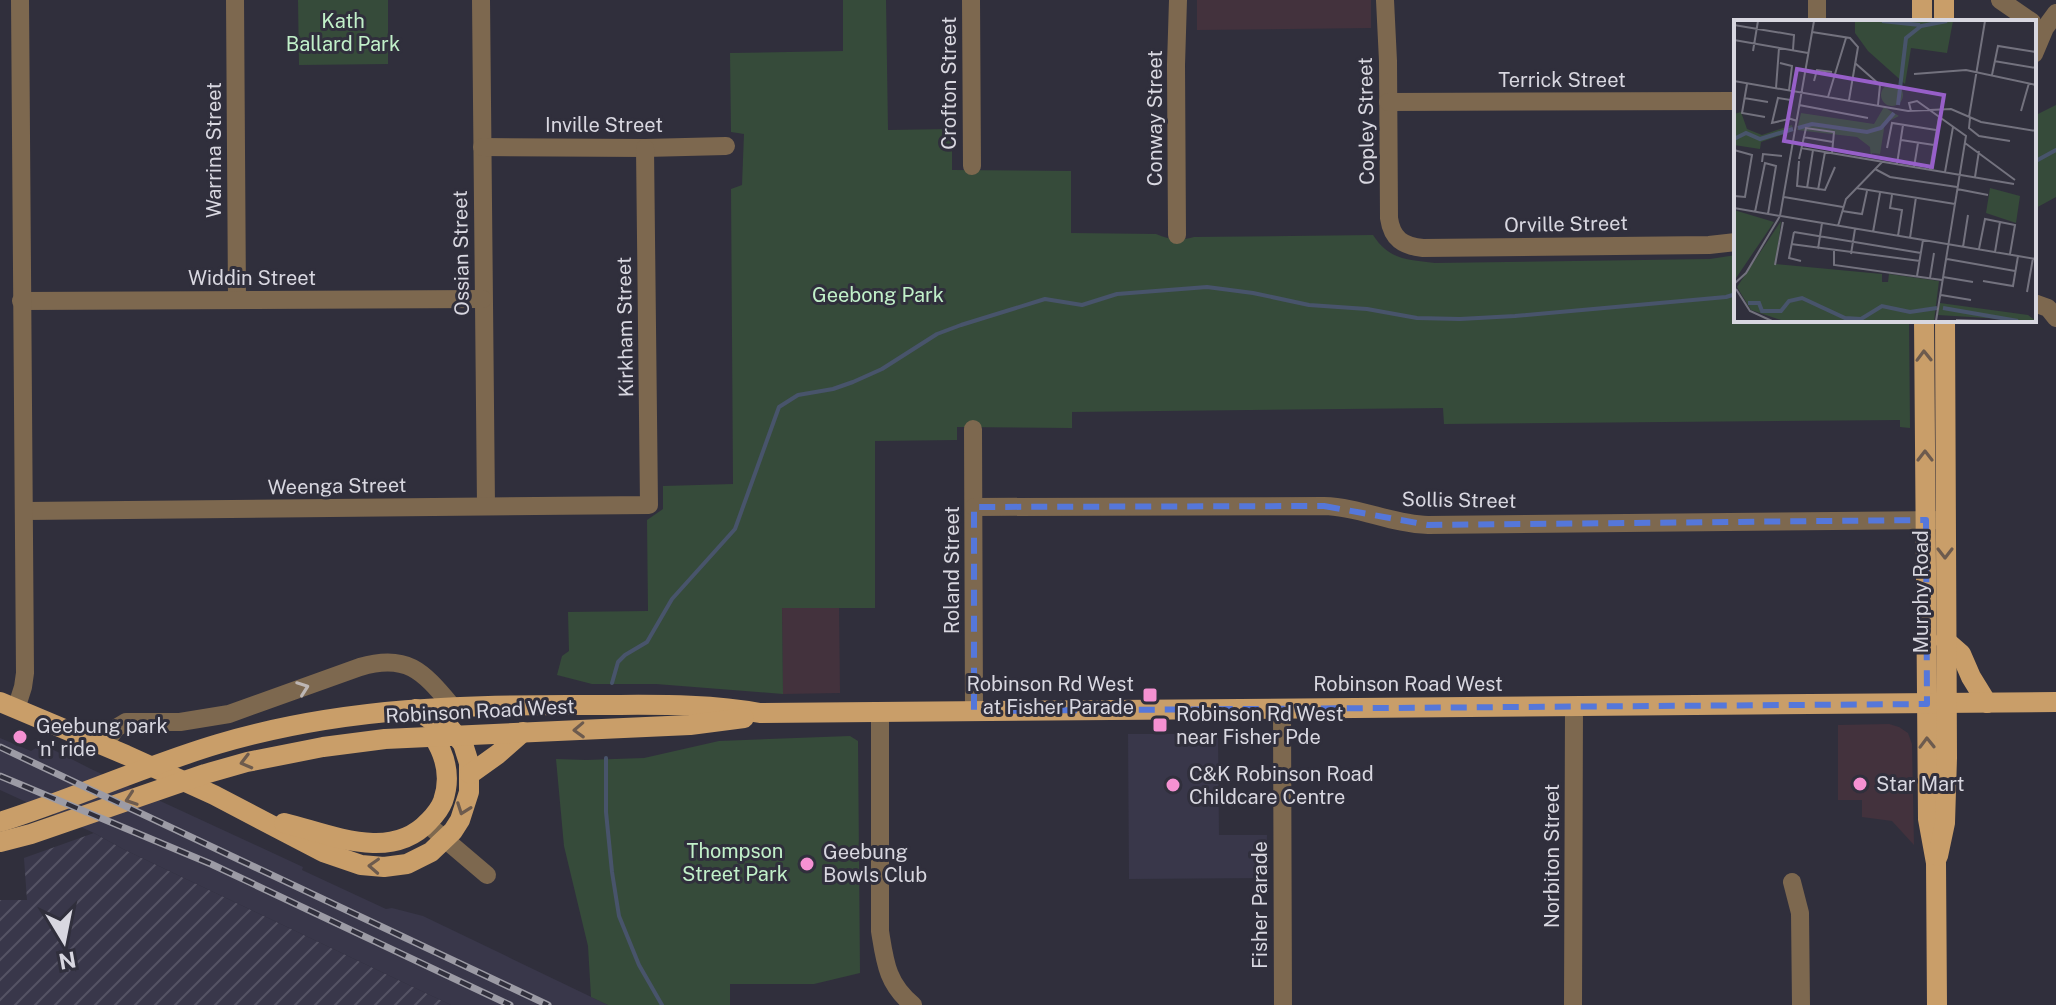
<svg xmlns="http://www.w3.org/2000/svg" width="2056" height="1005" viewBox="0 0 2056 1005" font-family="'Public Sans',sans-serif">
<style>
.commercial{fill:#43323d}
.industrial{fill:url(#industrial-furrows)}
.built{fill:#39374a}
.green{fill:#364b3a}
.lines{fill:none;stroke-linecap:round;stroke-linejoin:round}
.stream{stroke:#48546b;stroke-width:4}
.minor{stroke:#7d684f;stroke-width:18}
.major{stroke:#c99e69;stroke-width:20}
.rail-casing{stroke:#9c9ba5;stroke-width:7}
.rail{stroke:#302f3c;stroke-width:4;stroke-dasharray:12;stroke-linecap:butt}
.oneway{stroke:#6d5b4e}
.oneway2{stroke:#bdb6b4}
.marked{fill:none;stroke:#5577da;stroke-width:6;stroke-dasharray:16 10;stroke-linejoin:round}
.poi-dot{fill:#f591d2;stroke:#302f3c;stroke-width:3}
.labels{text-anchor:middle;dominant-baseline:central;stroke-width:6;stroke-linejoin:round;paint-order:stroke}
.park-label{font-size:20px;fill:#c1f0c9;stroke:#302f3c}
.street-label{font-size:20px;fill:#d8d7e0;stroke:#302f3c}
.poi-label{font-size:20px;fill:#d8d7e0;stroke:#302f3c;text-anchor:start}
.inset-river{fill:none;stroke:#48546b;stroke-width:4}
.inset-road{fill:none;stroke:#73727e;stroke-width:2}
.view{fill:#975fc9;fill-opacity:0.15;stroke:#975fc9;stroke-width:4}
.inset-edge{fill:none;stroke:#d8d7e0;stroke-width:4}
</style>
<defs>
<pattern id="industrial-furrows" width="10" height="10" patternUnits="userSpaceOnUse" patternTransform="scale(2)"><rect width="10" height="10" fill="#39374a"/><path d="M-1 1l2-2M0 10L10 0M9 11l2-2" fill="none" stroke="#555364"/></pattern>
</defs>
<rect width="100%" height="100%" fill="#302f3c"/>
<g class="commercial">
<path d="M1197,0H1371V28L1197,30Z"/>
<path d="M782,608H839L840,693L783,694Z"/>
<path d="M1889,724L1899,727L1908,733L1912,744L1914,845L1892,821L1862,817V800H1838V725Z"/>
</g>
<path class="industrial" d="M94,833L123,849L451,1005H0V900H27L24,858Z"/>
<g class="built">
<path d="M1128,734H1218L1219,835H1267L1266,878L1129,879Z"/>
<path d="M0,738L31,751L42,744L91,769L303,867L302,870L386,909L392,908L423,916L608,1005H451L123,849L94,833L0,790Z"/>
</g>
<g class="green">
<path d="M298,0H388V64L299,65Z"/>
<path d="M843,0H886L888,130L952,129V170L1071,171V233L1156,234C1169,240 1181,241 1194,237L1373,235C1390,261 1407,259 1435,263L1710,259L1736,255V320H1909L1910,428L1900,427V420L1444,424L1443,408L1072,412V428L957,427V440L875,441V608H782L783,694L656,684H592L557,675L562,656L569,651L568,612L648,611L647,520L663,509V486L733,484L731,189L742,185L744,134L731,132L730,53L843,51Z"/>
<path d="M2056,105V197L2034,209V116Z"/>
<path d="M850,736L858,741L860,973L814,984H730V1005H608L591,997L588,946L564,846L556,759L586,760L644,758L719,741Z"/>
</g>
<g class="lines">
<g class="stream">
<path d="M2034,162L2056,150"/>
<path d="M612,683L618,662L625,655L647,642L672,599L735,529L779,407L798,395L833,389L853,382L882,369L937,334L961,325L1045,299L1082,305L1117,294L1207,287L1253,293L1309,305L1367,309L1417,318L1460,319L1515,316L1726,297L1736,294"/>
<path d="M606,758V812L612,872L619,916L639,965L662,1005"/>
</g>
<g class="minor">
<path d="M235,0L237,300"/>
<path d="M481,0L486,506"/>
<path d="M971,0L972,166"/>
<path d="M1385,0L1388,61L1389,218C1392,239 1403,246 1423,248L1709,245L1736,242"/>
<path d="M1817,0V22"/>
<path d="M2000,0L2032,22"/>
<path d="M2034,54L2045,28L2056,13"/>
<path d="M1388,102L1736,101"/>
<path d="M482,147L645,148L726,146"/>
<path d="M1177,235L1176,65L1178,0"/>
<path d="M21,301L483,299"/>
<path d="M2034,303L2048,308L2056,318"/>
<path d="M973,429L974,711"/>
<path d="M974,507L1324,506C1360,507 1392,524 1428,525L1945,520"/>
<path d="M25,511L649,505L645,148"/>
<path d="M16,709L23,687L25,673L20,0"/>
<path d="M1282,709L1283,1005"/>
<path d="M880,712V931C885,962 887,984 913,1005"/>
<path d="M104,745L116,728L126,722H180L229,714L360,667C408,653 423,672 452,706"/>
<path d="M427,824L487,875"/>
<path d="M1792,882L1800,913L1801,1005"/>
<path d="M1573,1005L1574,707"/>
</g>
<g class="major">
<path d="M1944,0V22"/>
<path d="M1922,22V0"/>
<path d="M1924,320L1928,819L1936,863L1937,1005"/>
<path d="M1945,640L1961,654L1971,677L1987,703"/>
<path d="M0,702L126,755L214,795L323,852L361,865L384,867L407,864L431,852L453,831L460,820L469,792V763L463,744L450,728L431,720L416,709"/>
<path d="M470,774L498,754L523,732"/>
<path d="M0,822C73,799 144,766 218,744C342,707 468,704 597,705C651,705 707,703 760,713L2056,702"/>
<path d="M284,823C330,834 391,863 429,821C435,815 440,809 443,801C451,778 446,756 433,736"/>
<path d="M0,842L31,834L205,774L247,762L323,747L385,739L690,725L744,718"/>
<path d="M1938,856L1945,823L1947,758L1945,320"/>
</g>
<g class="rail-casing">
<g id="rail">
<path d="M0,747L548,1005"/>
<path d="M0,776L211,864L510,1005"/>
</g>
</g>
<use href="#rail" class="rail"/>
</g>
<defs><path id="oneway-chevron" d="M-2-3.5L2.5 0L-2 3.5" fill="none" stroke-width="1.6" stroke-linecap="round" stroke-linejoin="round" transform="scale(2)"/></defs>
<g class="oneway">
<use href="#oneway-chevron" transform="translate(1924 356) rotate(-91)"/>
<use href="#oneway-chevron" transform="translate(1925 456) rotate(-90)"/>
<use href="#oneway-chevron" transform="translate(1945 553) rotate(90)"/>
<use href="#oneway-chevron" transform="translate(579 730) rotate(178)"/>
<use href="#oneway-chevron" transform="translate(1927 743) rotate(-91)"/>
<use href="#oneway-chevron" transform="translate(246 762) rotate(165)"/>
<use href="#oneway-chevron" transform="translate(131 799) rotate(161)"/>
<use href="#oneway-chevron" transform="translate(463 809) rotate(110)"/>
<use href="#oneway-chevron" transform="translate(374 866) rotate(-177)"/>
</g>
<use class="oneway2" href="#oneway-chevron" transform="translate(303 688) rotate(-20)"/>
<path class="marked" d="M1324,506L1428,525L1926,520L1927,704L974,711V507Z"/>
<g class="poi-dot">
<rect x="1142" y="687" width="16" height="16" rx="4"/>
<rect x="1152" y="717" width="16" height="16" rx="4"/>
<circle cx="20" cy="737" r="8"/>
<circle cx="1860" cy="784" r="8"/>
<circle cx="1173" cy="785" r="8"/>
<circle cx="807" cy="864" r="8"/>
</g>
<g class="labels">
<g class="park-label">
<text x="343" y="21">Kath<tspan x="343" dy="23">Ballard Park</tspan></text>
<text x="878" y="295">Geebong Park</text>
<text x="735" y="851">Thompson<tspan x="735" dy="23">Street Park</tspan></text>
</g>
<g class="street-label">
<text x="1562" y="80">Terrick Street</text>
<text transform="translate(949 83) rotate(-90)">Crofton Street</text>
<text transform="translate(1155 118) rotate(-90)">Conway Street</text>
<text transform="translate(1366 121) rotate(-91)">Copley Street</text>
<text x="604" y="125">Inville Street</text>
<text transform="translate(214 150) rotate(-90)">Warrina Street</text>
<text transform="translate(1566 224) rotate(-1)">Orville Street</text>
<text transform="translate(461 253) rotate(-91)">Ossian Street</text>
<text x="252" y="278">Widdin Street</text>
<text transform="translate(625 327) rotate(-91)">Kirkham Street</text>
<text transform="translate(337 486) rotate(-1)">Weenga Street</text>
<text transform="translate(1459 500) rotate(1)">Sollis Street</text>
<text transform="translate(952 570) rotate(-90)">Roland Street</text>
<text transform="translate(1921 592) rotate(-90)">Murphy Road</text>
<text x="1408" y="684">Robinson Road West</text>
<text transform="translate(480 711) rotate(-3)">Robinson Road West</text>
<text transform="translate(1552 856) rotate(-90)">Norbiton Street</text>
<text transform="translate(1260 905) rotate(-90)">Fisher Parade</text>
</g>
<g class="poi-label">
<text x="1134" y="684" text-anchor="end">Robinson Rd West<tspan x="1134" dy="23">at Fisher Parade</tspan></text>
<text x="1176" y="714">Robinson Rd West<tspan x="1176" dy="23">near Fisher Pde</tspan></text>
<text x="36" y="726">Geebung park<tspan x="36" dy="23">'n' ride</tspan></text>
<text x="1189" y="774">C&amp;K Robinson Road<tspan x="1189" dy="23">Childcare Centre</tspan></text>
<text x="1876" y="784">Star Mart</text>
<text x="823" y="852">Geebung<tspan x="823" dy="23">Bowls Club</tspan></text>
</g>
</g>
<g transform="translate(1734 20)">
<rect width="302" height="302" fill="#302f3c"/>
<path d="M121,1H219L213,33L177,28L171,64L134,31L121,13ZM147 75a11 11 0 1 1 22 0a11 11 0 1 1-22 0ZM150,87L165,96L151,103L146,134L138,133L137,138L136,127L123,117L63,110L67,93L140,104ZM7,92L13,109L28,115L58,105L59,111L27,122L26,129L0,125V94ZM256,168L286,176L282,203L252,193ZM0,190L40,202L0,261ZM47,201L42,244L148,254V262H154L155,254L205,261L200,301H50L17,290L3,267ZM206,283L294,295L302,301L204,295Z" fill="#364b3a"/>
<path class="inset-river" d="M148,1L186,5M164,85L172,18L187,6L213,1M64,108L78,104L133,112L147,108L160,93M0,119L12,113L26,119L59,109M14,283H25L28,291H47L55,281L68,278L111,298L127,299L148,286L176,292L203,288M209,288L284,301"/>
<path class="inset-road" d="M0,5L60,15L59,30M78,12L116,18L124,27L115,80M0,20L74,33M19,31L24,1M260,41L302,48M46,43L58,46L55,70M121,43L146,65L144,85M180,54L232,50L302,65M258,55L264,26L302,32M0,61L174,91L217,89L247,102L302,111M80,61L83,50L98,52M13,64L8,93L31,97M42,68L45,28M94,77L112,18M10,78L34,82M65,85L134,98M177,91L175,83L183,81L232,116L202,301M287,91L295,63M235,97L251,1M236,98L235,108L245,116L276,121M55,99L38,103L44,78L57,80L54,98L63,101M69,117L99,122M167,120L200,125M231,123L281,160M67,128L280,164M153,128L158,103L202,110M0,130L18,135L11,177L0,176M65,139L72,108L100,112L98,133M65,141L63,166L91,170L101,147M28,142L29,134L48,136M163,144L169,105M180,147L184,123M141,149L156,157L223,167M196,150L205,97M211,152L219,107M241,157L245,131M73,168L79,130M122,168L221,184M223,169L254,175M84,170L91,132M158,175L156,188L168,190L164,216M50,177L109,187M0,188L46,196M108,191L128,194L133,171M21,192L31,143L42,146L34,194M47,196L302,239M104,206L112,179L148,142M60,212L187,233M60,212L55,238L67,241M139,212L146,173M176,218L182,177M57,224L186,241M229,227L234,195M84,229L88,203M245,229L251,199L281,205L276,234M100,231V245L208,260M261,232L266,202M117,234L121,209M213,239L281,251M41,245L49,202M183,256L189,220M209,257L239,262M196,258L200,233M249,261L279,266L284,236M0,264L12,253L46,196L80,1M2,269L16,291L38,301M293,272L299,238M207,275L237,280M222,300L249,301"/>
<path class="view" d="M63,49L210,75L198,147L50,121Z"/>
<rect width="302" height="302" class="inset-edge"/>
</g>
<g transform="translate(64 941) rotate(170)" stroke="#302f3c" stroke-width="6" paint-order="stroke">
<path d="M0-6L14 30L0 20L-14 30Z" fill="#d8d7e0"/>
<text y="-12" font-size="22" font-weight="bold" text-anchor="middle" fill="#d8d7e0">N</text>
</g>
</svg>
